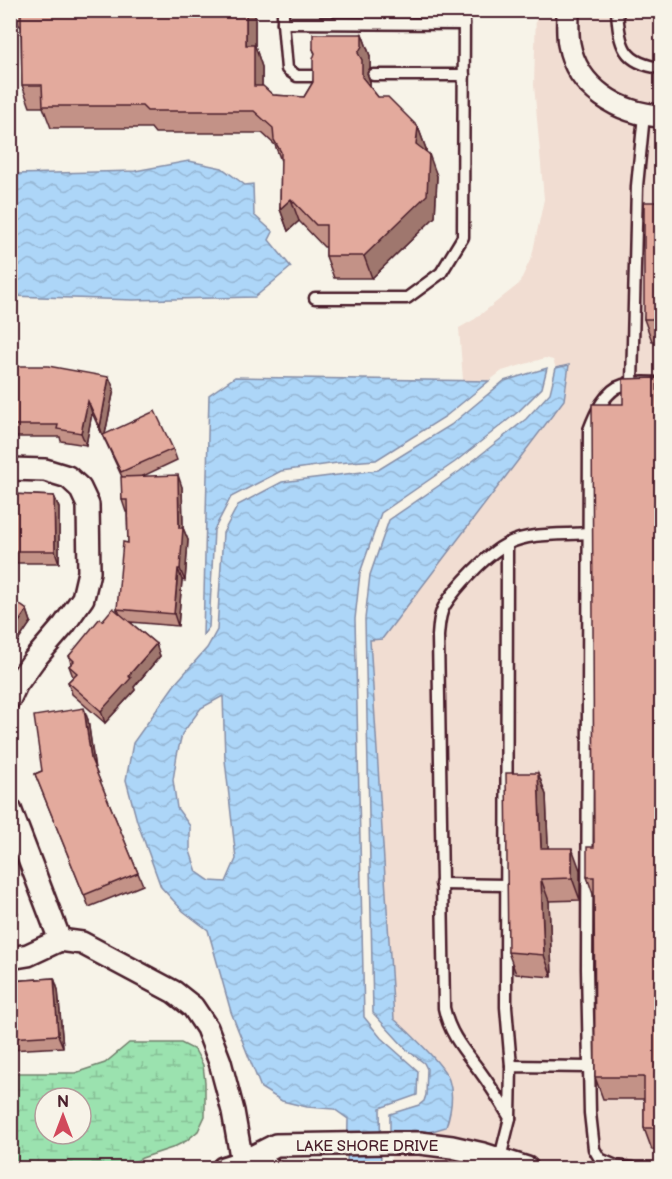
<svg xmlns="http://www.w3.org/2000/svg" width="672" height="1179" viewBox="0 0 672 1179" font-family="'Balsamiq Sans',sans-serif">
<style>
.built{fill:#f1ddd2}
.wetland{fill:url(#wetland-marsh);stroke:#72806d;stroke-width:1.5;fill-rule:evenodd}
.water{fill:url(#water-waves);stroke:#858da6;stroke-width:1.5;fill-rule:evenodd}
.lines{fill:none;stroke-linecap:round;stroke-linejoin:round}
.lane-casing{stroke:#4a1f2b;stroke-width:15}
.street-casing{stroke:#4a1f2b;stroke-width:26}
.lane{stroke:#f7f3e8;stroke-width:10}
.street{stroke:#f7f3e8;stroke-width:21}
.wall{fill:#c39287;stroke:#4a1f2b;stroke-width:1.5}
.shaded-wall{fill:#9f776e;stroke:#4a1f2b;stroke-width:1.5}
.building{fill:#e3aa9d;stroke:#4a1f2b;stroke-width:1.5}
.labels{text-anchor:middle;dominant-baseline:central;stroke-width:4.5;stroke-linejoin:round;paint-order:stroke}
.street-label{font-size:15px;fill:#4a1f2b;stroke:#f7f3e8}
</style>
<defs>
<pattern id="wetland-marsh" width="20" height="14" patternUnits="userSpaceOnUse" patternTransform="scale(1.5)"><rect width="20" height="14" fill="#9be2af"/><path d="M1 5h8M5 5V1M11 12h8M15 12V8" fill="none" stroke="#87c197"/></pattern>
<pattern id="water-waves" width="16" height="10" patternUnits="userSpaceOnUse" patternTransform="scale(1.5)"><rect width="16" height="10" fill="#add6f8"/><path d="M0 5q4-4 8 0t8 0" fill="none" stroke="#96b7d5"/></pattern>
</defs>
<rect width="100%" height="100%" fill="#f7f3e8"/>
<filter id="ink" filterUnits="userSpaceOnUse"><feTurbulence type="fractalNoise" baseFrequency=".0167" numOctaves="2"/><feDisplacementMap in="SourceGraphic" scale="12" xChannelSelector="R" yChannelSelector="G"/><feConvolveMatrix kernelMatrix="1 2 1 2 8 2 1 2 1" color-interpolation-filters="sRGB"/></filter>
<g filter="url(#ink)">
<path class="built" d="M536,11H661V1168H391L390,1132H429L448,1078L419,1041L394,1019L370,639H382L569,366L556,368L553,360L545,358L502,371L489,381L463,380L459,328L475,319L519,284L532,256L544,199L534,85Z"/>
<path class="wetland" d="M129,1043H181L195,1050L203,1065L205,1082V1116L198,1131L186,1141L172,1148L142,1158L124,1168H11V1073H75L105,1063ZM45,1098H81V1134H45Z"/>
<g class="water">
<path d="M189,161L222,168L245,185L253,184L254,215L273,232L269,240L291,267L255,297L133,300L11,296V177L16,174L135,171Z"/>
<path d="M569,365L564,400L382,639L370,640L394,1019C407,1030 444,1065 449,1080C454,1095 451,1112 446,1127L429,1132H390V1114L419,1105L424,1101L426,1095L427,1069L424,1063L407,1050L373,1013L365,619L370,575L389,520L460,471L526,419L550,393L556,368Z"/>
<path d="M547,368L542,388L519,411L455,462L381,513L360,573L355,619L364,1017L381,1038L418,1071L417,1095L380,1108L381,1168H347L348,1119L334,1109L307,1107L282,1101L261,1088L231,1012L208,930L183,911L161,887L137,821L126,780L133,743L175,684L207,648L217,630L223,533L238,505L282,482L378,470L451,425L504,381ZM223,696L225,760L236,859L226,882L210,881L197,872L190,851V826L177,808L173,780L177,755L182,734L201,708Z"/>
<path d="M235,377L489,381L446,416L376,460L337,463L281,471L231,497L214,530L209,627L203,635L209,395Z"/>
</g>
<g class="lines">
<g class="lane-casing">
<g id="lane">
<path d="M283,10V23L464,24"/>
<path d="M617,10C619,45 623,64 662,68"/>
<path d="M661,10L662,19"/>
<path d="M283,23L287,69L297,76H316"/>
<path d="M373,75H464"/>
<path d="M315,298H407L441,273L463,237L464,10"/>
<path d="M632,383L637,186L644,115"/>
<path d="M507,544L506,1007L511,1066"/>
<path d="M441,884L505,885"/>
<path d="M510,1118L511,1066L589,1067"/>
<path d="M499,1162L510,1118C500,1101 490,1085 479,1070C463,1049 449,1033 444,1008L438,636C439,626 439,614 445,605C456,587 488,553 507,544C530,532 563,535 589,533"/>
<path d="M633,1168L616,1166L600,1159L594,1149L590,1113L587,969L589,430C595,414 605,390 623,385C634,381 649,383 662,383"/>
</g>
</g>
<g class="street-casing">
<g id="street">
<path d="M568,10C568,21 567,33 569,44C577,88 619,114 662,116"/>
<path d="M10,469L45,470L68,477L80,488L88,505L89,572L83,598L64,625L34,660L16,685L10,698"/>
<path d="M10,809L60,940L28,955L10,958"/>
<path d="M60,940L82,943L174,992L193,1007L207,1028L220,1062L233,1111L242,1162"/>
<path d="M242,1162L270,1168"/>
<path d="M223,1168L242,1162L276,1145L388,1143H420L452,1147L483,1154L527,1168"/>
</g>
</g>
<use href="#lane" class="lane"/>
<use href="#street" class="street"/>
</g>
<g class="wall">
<path d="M13,10H255V46L262,67V86L273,95L304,97L313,82L315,54L313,49L362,34L370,56V68L367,73L370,82V87L378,97L418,127L426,149V152L437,176L435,217L372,278H334L326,256V247H324L299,221L288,231L280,209L281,161L275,145L262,133H155L151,128H51L43,107H30L22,85L21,27L18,24Z"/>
<path d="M662,202V341H652L644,319Z"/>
<path d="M10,366L114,389L105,434L173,449L177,460L143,476L182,487L183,528L188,540L185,581L182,580L178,626L130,622L156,644L160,656L134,687L135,690L105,723L72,694L68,682L73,677L69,666L71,664L69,656L102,621L119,612L117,609L128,543L127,512H126L122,500V477L104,438V439L92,413L86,445L61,441L60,437H10Z"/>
<path d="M662,392V1150H652L644,1128V1099H603L595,1077L594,897L587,877L594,847L623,404Z"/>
<path d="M10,494L54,496L59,508V563H10Z"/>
<path d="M10,598L27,610L31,622L18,641L14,639L10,644Z"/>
<path d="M88,720L95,769L143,885L89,907L35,774L42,771Z"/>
<path d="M538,773L546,795L548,848L580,870V900L549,901L552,977L516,974L508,952Z"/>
<path d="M10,894L18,913L10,916Z"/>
<path d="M54,978L58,990L63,1047L10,1050V981Z"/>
</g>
<g class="shaded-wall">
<path d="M246,10H255V46L262,67V108L254,86L246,45Z"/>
<path d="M362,34L370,56V68L367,73L370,82V99L362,77L358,53Z"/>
<path d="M418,127L426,149L424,166L416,144Z"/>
<path d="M429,154L437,176L435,217L372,278L364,256Z"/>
<path d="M291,199L299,221L288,231L280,209Z"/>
<path d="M109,377L114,389L104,439L100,427Z"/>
<path d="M657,378L662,392V690L658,681Z"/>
<path d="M88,401L92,413L86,445L81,433Z"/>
<path d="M178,475L182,487L183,528L188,540L185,581L180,569Z"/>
<path d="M54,496L59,508V563L55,551Z"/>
<path d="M178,569L182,580L178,626L174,614Z"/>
<path d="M27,610L31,622L18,641L14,629Z"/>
<path d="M10,628L14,639L10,644Z"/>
<path d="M156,644L160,656L134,687L135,690L105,723L101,711L128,676Z"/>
<path d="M84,708L88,720L95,771L91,759Z"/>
<path d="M538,773L546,795L549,870L541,848Z"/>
<path d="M572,848L580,870V900L572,878Z"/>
<path d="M541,879L549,901L552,977L544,955Z"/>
<path d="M54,978L58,990L63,1047L58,1035Z"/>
</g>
<g class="building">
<path d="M18,10H246V45H254V86H263L273,95L304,97L313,82V59L315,53L313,49V34H362V46L358,53L362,60V77L378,97H388L418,127L416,144L429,154L427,195L364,256H326V225H316L291,199L280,209L281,152L274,140L273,128L254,111H147L142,106H43L42,85H22L21,14Z"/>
<rect x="644" y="202" width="18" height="117"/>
<path d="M10,366H48L109,377L100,427L88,401L81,433L57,429L58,425H10Z"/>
<path d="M657,378L658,681H662V1128H644V1077H595L594,877H587V847H594L592,404H623V379Z"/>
<path d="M155,411L173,449L121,472L103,435Z"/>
<path d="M178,475L179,528H183L180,569H178L174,614L117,609L123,542L128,543L127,500H122L121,477Z"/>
<path d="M10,494L54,496L55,551H10Z"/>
<path d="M10,598L27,610L14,629L10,627Z"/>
<path d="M113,608L156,644L128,676L131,678L101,711L68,682L77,673L69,666L74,661L69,656L100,618L102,621Z"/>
<path d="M84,708L91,759L138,873L84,895L35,774L42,771L34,716Z"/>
<path d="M506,773H538L541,848H572V878L541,879L544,955L508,952Z"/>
<path d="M10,894L14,902L10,903Z"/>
<path d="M54,978L58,1035L10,1038V981Z"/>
</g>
</g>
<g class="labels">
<g class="street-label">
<text x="367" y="1146">LAKE SHORE DRIVE</text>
</g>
</g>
<rect width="672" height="1179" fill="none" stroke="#f7f3e8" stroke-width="36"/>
<rect x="18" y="18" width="636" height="1143" fill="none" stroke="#4a1f2b" stroke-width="2" filter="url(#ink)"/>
<g transform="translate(63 1116)"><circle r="28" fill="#f7f3e8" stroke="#b29e9c" stroke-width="1.5"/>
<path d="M0-4.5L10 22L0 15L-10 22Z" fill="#d1495b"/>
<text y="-9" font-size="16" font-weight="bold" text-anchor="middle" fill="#4a1f2b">N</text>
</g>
</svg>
